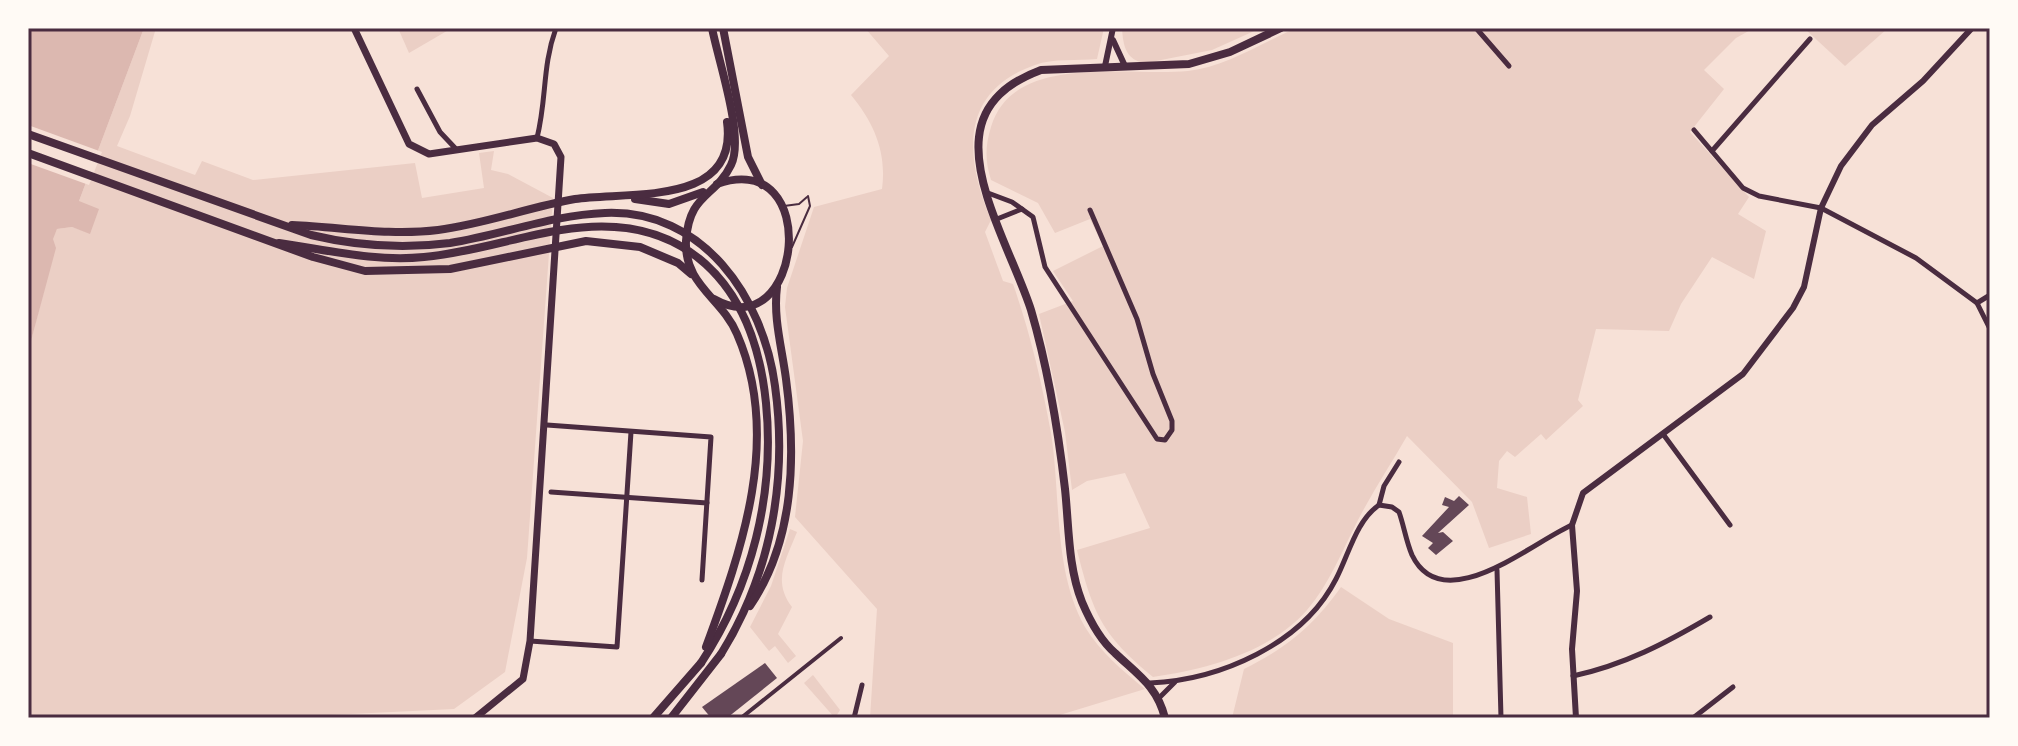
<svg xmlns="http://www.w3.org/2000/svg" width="2018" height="746" viewBox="0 0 2018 746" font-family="Literata,serif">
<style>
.green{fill:#ebcfc5}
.water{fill:#dcb8b0}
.pier{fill:#f7e1d7}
.building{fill:#644757}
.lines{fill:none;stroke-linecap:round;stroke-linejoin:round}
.service{stroke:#4a2c40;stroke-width:2}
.pedestrian{stroke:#4a2c40;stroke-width:4}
.minor{stroke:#4a2c40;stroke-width:5}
.tertiary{stroke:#4a2c40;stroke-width:6}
.secondary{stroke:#4a2c40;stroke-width:7}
.primary{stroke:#4a2c40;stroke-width:8}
.trunk{stroke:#4a2c40;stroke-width:8}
.neatline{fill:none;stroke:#4a2c40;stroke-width:3}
</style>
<rect width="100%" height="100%" fill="#f7e1d7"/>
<g class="green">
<path d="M144,28H156L130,116L117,146L195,175L202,161L253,180L415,163L422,198L484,188L479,153L494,151L491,170L508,174L553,198L527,558L505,672L454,709L268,718H28V352L55,248L52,239L57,229L72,227L90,233L79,201Z"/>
<path d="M398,28H452L409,53Z"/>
<path d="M865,28H1104L1097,59C1078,61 1053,58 1035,65C958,92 965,158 991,220L985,232L1003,281L1013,284C1030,332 1042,383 1051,433C1061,496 1053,570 1085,627C1100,652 1122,670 1145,689L1050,718H870L877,609L795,517L803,441L785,307L787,288L814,207L882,189C887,152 874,123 851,95L889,56Z"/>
<path d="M1122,28H1261L1212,50L1146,63C1126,61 1123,46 1122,28Z"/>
<path d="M1296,28H1754L1736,38L1704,70L1724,89L1690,132L1749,197L1738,214L1766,231L1754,279L1712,257L1681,304L1669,331L1596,329L1578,400L1583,406L1546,440L1541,434L1515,457L1507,451L1499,461L1497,488L1527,497L1531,534L1489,548L1472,502L1407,436C1391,464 1373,491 1358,520C1342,551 1330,583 1307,610C1269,653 1207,669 1153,677C1102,635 1093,614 1077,550L1150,528L1125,473L1087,481L1072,490L1065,432L1039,314L1073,301L1053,271L1103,246L1090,219L1055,233L1038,203L991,180C985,161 985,146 991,127C1013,52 1127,77 1188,71C1225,67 1262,43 1296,28Z"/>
<path d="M1804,28H1888L1845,66Z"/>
<path d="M790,529L797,532C786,560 772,581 792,607L778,634L796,656L788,663L775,646L769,651L750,627L771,586Z"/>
<path d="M1341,587L1389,619L1453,643V718H1232L1244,669C1287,648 1314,625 1341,587Z"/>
<path d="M813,675L840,710L835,718L804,683Z"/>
</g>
<path class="water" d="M28,28H144L79,201L99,209L90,234L72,227L57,229L53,239L56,248L28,352Z"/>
<path class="pier" d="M28,125L102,152L89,185L28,163Z"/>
<g class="building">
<path d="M1459,496L1469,505L1438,533L1443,532L1453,541L1436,555L1428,548L1433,543L1422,536L1449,507L1442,505L1445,497L1454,501Z"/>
<path d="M765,663L777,678L727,718H711L702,707Z"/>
</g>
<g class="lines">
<g class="service">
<path d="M784,206L799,204L807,197"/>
<path d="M792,247L810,206L808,196"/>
</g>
<path class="pedestrian" d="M741,718L841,638"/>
<g class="minor">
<path d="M1476,28L1509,66"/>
<path d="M417,89L440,132L456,149"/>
<path d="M1694,130L1743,188L1759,196L1821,208L1916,258L1977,303L1990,329"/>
<path d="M537,138C547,98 542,67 556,28"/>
<path d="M1712,151L1810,39"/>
<path d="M988,193L1012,202L1033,217L1045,267L1157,439L1165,440L1172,430V421L1153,374L1137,319L1090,210"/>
<path d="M997,219L1022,209"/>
<path d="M1977,303L1990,295"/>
<path d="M547,425L711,437L702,580"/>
<path d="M1663,434L1730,525"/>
<path d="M551,492L707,503"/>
<path d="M1379,505L1384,486L1399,462"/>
<path d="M1497,570L1501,718"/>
<path d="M530,641L617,647L631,432"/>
<path d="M1573,676C1624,665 1666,643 1710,617"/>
<path d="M1150,683C1220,680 1303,644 1336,579C1349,554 1356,521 1379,505L1392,507L1399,512C1404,526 1406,541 1412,555C1443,620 1534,541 1572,525"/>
<path d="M1160,697L1175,682"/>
<path d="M854,718L862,685"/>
<path d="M1693,718L1733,687"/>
</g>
<g class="tertiary">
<path d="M1113,40L1125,66"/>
<path d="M1105,66L1113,28"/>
<path d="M1576,718L1572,649L1577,591L1572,525L1583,493L1743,374L1793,308L1804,287L1821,208L1841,166L1872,125L1923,81L1972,28"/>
</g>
<path class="secondary" d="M354,28L409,144L429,154L537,138L554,144L561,157L530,641L523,679L475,718"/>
<g class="primary">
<path d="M653,718L701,663"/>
<path d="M671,718L721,654"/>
<path d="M1165,718C1157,686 1138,675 1115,653C1100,640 1090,621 1082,602C1068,567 1069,527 1065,489C1058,429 1048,368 1031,310C1015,260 973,189 979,137C983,101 1009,82 1041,70L1189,64L1230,52L1281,28"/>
</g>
<g class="trunk">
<path d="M723,28L748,157L762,185"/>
<path d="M28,134L311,235C357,246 403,249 450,243C502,235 551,215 605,213C703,209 763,297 775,386C788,480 771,573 721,654"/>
<path d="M28,153L313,257L365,271L450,269L586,241L640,247L678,263L691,274"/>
<path d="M635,199L669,204L703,192"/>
<path d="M292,225C342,227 389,236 438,230C485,224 529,207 575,199C626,191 739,208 727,122"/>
<path d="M279,243C328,250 375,262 424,257C471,253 515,237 561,230C685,209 754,284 766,403C775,494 752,586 701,663"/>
<path d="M714,299C802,349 824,147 717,184"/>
<path d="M750,606C795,540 796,455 786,379C782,348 773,318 777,287"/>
<path d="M706,647C742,549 782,437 737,334C722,298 684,285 686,241C689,193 715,198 731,165C745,137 718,60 712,28"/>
</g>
</g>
<rect width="2018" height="746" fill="none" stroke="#fffaf5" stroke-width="60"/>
<rect x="30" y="30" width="1958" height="686" class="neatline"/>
</svg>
